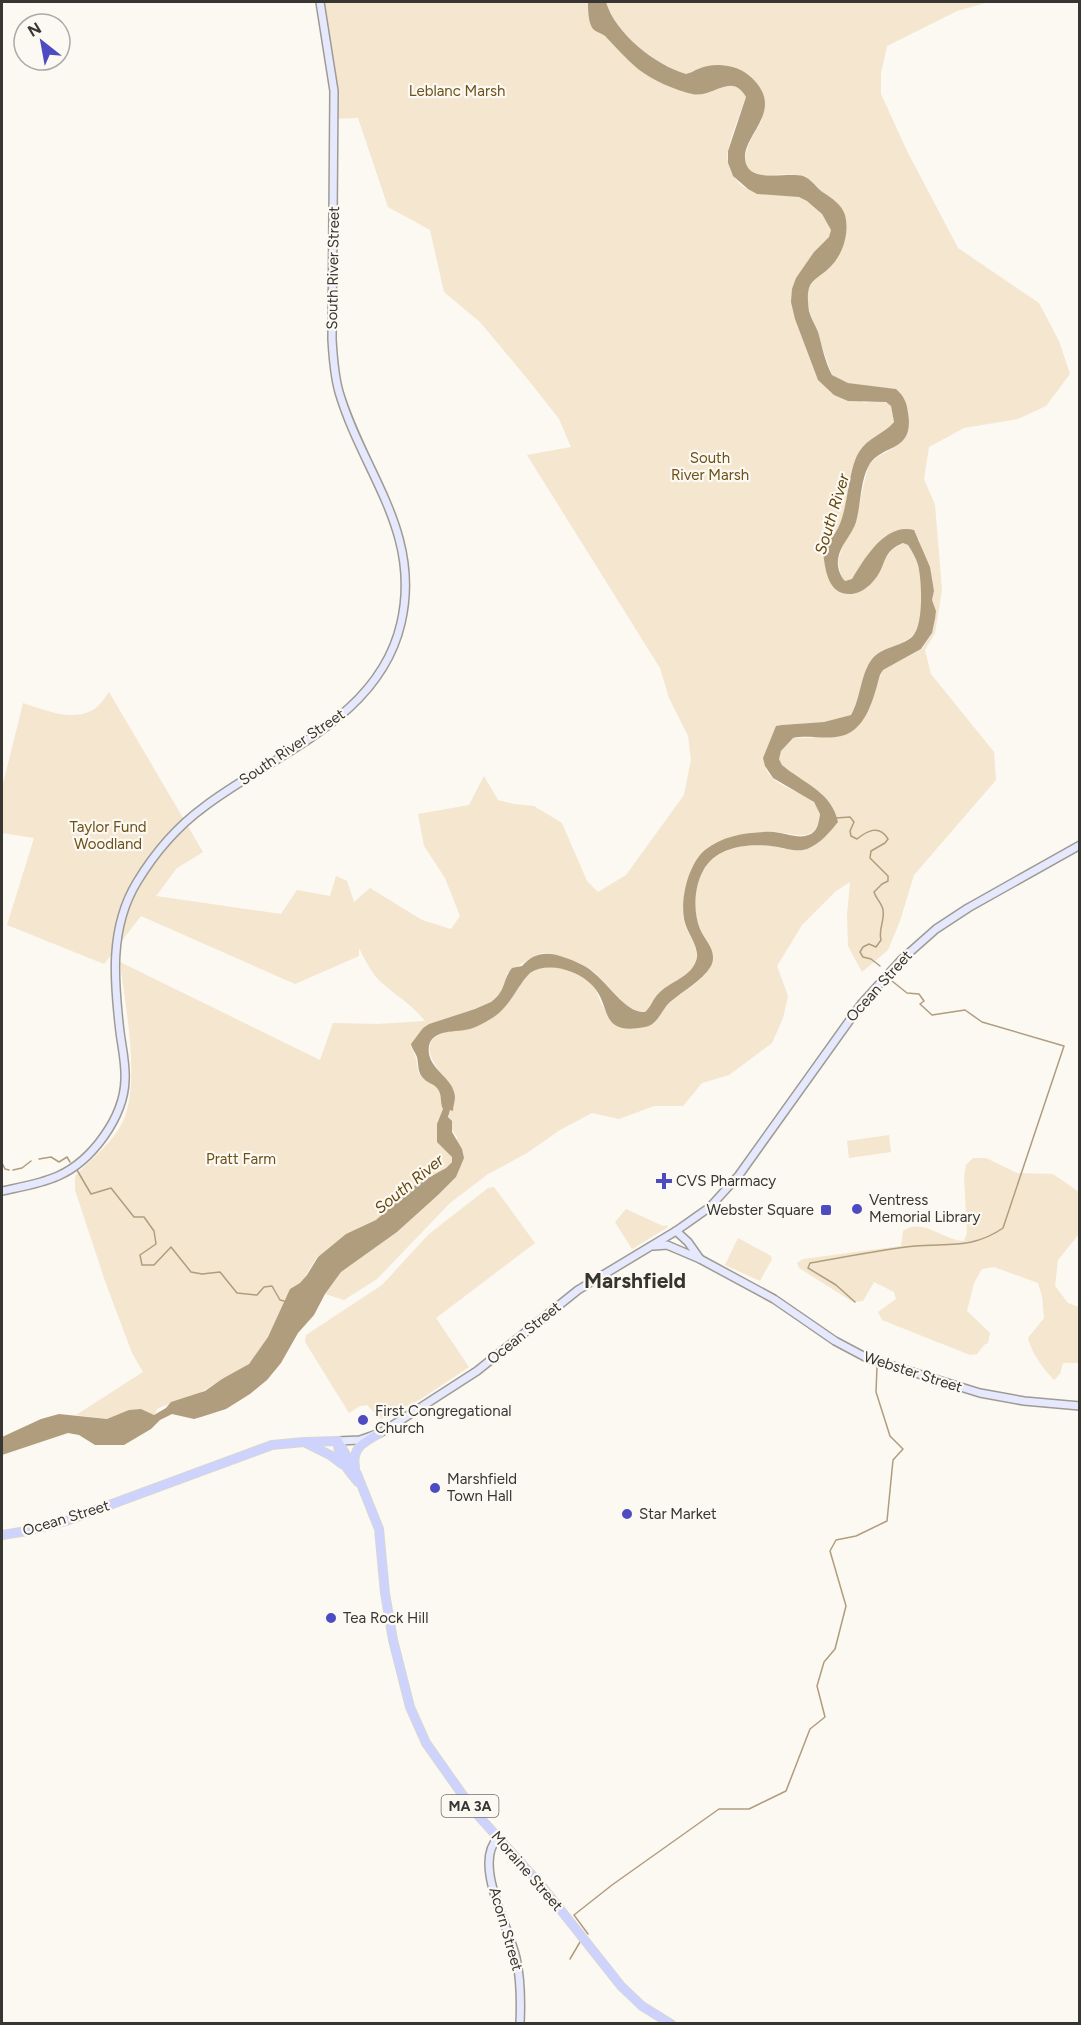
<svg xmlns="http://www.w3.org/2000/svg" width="1081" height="2025" viewBox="0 0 1081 2025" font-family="Figtree,sans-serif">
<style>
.green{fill:#f4e6cf}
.water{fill:#b09d7d}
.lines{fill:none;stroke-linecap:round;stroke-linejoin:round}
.stream{stroke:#b09d7d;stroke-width:1.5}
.secondary-casing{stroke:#9e9b95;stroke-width:10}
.primary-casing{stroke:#d7d7d6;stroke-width:10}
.secondary{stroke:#e6e9fe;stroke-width:7}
.primary{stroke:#cdd3fd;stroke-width:8}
.poi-dot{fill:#4c4bc2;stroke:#fcf8f2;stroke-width:2}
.labels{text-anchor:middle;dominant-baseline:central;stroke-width:4.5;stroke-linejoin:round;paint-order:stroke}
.shield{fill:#fcf8f2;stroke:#72706c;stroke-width:1.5}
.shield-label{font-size:14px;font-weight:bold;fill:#373633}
.park-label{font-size:15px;fill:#6c5119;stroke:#fcf8f2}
.street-label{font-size:15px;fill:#373633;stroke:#fcf8f2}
.poi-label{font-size:15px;fill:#373633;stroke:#fcf8f2;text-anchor:start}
.water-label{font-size:16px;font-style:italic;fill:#62470b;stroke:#fcf8f2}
.district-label{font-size:21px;font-weight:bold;fill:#37342e;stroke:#fcf8f2}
</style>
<rect width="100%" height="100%" fill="#fcf8f2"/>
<g class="green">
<path d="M316,2H588C588,7 587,15 590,20C594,29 648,75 658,81C668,86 682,92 693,94C713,99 731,71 746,97C740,115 732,132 728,150C725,165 734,183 748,189C762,195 784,192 799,197C813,201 826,218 831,230L829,237L796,278L803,338L813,366L864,403C874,401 882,400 891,405L894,422C884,434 867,438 859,452C844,476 851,533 823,544L825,562L833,587L881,569C885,557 891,548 904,543L908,545C912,551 916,558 918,565C922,581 925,626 912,636C900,647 883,646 872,659C860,675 861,698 851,715L824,722L782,725C765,747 752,769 784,786C793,791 806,795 813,802C816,805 818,810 820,814C817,843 798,835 777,832C766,831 750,832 739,835C727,840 704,859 692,867C687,884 680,904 684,922C688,935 702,951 695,965C687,979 669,982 659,993C653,999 651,1007 645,1012C626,1014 607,981 591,970C582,964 572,960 561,957C554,955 546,951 539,954C527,959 518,967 507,973C506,986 501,994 491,1002L475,1009L429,1024L423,1028L411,1047C419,1059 415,1066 420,1075C425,1082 435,1083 439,1090C442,1097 440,1103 444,1109L440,1118L455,1159L440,1173L414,1186L379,1221L317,1257L269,1336L254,1358L247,1365L194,1396L158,1408L154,1415L135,1410L107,1419L76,1415L143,1372L132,1353L105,1281L75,1190V1176C91,1159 113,1143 123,1121C141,1082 125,1005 120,962L320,1060L333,1023L377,1024L425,1021C411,1004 398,997 382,983C372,974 365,960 359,948V956L295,984L141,916L104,964L7,925L34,838L2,833V788L23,703C45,710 71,722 93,710C100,706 105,697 109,692L203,852L177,868L156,896L281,914L297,890L330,896L336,876L347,881L354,902L370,888L422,920L451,929L460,916L445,878L424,846L418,814L469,805L484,776L498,800L514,804L534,806L562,823L587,881L598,892L626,875L684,795L691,760L688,736L669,698L660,668L527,455L571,447L559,419L530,382L480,322L444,292L430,230L388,207L358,118L332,119L330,48Z"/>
<path d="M606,2H989L957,11L887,46L881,73V94L907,151L958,248L1039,303L1059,341L1070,374L1046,406L1018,419L964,428L929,447L924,479L935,505L942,590L935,633L925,650L931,674L994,752L996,780L914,875L900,921L888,950L862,972L848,946L847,915L850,882L836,891L802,925L777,966L788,996L783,1018L772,1043L729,1075L702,1083L683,1106H654L619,1119L592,1113L560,1130L527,1153L488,1174L450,1203L377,1279L344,1300L325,1294L341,1272L397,1232L438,1195L456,1177L457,1137C445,1123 449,1103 451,1086C436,1067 411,1039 451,1031C457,1029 464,1031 469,1029C475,1028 493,1017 498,1013C511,1003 518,985 530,973C547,961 575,970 591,983C598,990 598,1000 604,1008C609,1015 617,1022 624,1028L647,1027C653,1020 659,1013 665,1007C677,995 708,979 711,963C714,948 705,941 700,929C691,907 694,872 715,857C730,846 753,843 772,846C777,846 784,850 790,849C798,849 829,827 838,822C832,794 802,782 782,765L778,759L781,751L792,738L838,737L871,699L883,670L922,649L932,633L936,611L932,600L934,591L919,539L875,547L852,579L845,581L841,576L838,560L843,546L855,523L868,466L877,457L892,449L896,389L848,383L832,375L810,312L807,299L808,290C816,275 845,242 846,227C847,212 837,200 825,194C817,189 813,180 804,177C791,172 775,176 762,175C729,172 753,135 762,120L750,75L723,65L698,69L686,75C655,64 615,33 606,2Z"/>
<path d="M889,1135L891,1152L849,1158L847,1141Z"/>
<path d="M973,1158H986L1017,1173L1053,1174L1079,1192V1234L1058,1260L1055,1286L1068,1303L1079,1307V1363H1063L1060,1374L1054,1380C1043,1368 1032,1354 1028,1338L1044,1318L1042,1296L1038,1283L994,1267L982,1269L974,1283L967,1311L990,1333L988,1343L984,1345L977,1354L970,1355L882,1320L878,1312L896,1299L894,1292L874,1282L863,1301L853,1302L799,1268L797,1263L803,1259L901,1246L903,1231C923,1217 942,1240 964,1241L967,1233L964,1177L966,1165Z"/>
<path d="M494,1187L535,1243L436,1318L469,1367L421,1399L381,1419L367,1405L360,1406L349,1413L305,1342L306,1335L382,1285L429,1234L488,1188Z"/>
<path d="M626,1209L663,1226L667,1225L668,1227L632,1249L615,1222Z"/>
<path d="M738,1238L771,1256L772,1259L760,1281L725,1265Z"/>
</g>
<path class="water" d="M588,2H606C615,33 655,65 686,74C691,73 693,71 698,69C716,61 740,65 753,79C788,114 734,139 747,166C754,182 788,172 803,176C812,179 816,188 824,193C832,198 842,205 845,215C850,234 842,257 828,269C821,276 813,278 809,288C807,295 808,303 809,311C811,318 815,325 818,332C822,346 825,362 832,375L848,383L896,389C904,396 907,403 908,413C915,454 880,443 868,467C860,483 861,504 856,522C852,535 840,545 838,559C837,567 840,576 845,581L852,579C865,558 885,523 914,530L930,567L934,591L932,600L936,611L935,619L932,633L921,649L883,670L880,675C873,699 866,734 836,737C821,739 807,735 793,738L781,751L779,759L782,765C803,783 832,792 838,822C830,832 820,844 807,849C796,853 783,847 771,846C747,843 715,847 703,871C694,887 693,912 700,929C705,941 718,951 711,966C702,981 683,991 670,1002C661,1010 658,1025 645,1027C597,1036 613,1006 592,985C578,970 547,961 530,973C518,985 512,1002 499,1013C492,1019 479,1026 470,1029C458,1033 425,1027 429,1054C432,1071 454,1079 455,1097C455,1101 453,1106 453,1111L450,1110L448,1117L452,1121V1132L462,1149L464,1158L456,1177L438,1195L397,1232L341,1272L325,1294L314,1315L298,1333L281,1363L267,1380L250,1394L226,1409L201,1417L194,1419L172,1414L160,1420L151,1429L124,1445H95L79,1435L68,1433L2,1455V1437L41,1419L59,1414L107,1419L129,1410L141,1409L154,1415L166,1408L171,1402L205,1391L222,1379L249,1364L268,1337L290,1289L300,1283L307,1275L318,1257L346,1234L376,1220L414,1186L446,1168L452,1162V1157L437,1142V1124L443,1109C440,1103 442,1097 439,1091C436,1084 429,1084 424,1079C417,1072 419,1066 417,1057C415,1052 412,1049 411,1044L423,1028L429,1024L475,1009L491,1002C507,990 502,980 512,968L522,966C532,954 545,951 560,956C572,960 584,964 594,973C608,984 627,1014 645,1012C651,1007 653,999 658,994C670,981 690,978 696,961C701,950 688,934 685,923C679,902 688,864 705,850C723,835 751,831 774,832C786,833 800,840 811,834C818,830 819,821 820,814L814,802L773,778L765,766L763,758L776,726L782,725L824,722L851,715C861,698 860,675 872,659C883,646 900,647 912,637C924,626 922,581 918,565C916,558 912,551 908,545L903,543C881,552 887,565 875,579C870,586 861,593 852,594C825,596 825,564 822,544C851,533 844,476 859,452C867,438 884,434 894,422L891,406L886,402L848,401L834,395L818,380L795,319L791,302L792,289L796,278L814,252L829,237L831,230L822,214L807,201L799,197L757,194L748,189L733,176L728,163V151L746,97C731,71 713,99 692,94C675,90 652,80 638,69C626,59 616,47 605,36C601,33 596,32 593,29C588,22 588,10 588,2Z"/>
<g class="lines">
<g class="stream">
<path d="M836,818L850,817L854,822L850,831L851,836L857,839C867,831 879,824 888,839L885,843L871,851L870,858L888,876V881L882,884L874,892C876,899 882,903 883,910C885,921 878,929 881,940L876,947L869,944L863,947L860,952L863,957L871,959L880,966"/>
<path d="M39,1159L51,1157L59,1162L67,1157L70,1162"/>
<path d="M2,1163L5,1169L9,1170"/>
<path d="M13,1170L22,1168L31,1161"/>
<path d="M77,1170L91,1194L111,1188L134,1217H144L154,1231L156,1244L140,1255L142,1265H154L171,1247L191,1272L202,1274L220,1272L237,1293L257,1295L264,1287L272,1286L280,1300L284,1301"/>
<path d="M855,1302L836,1285L808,1268L810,1263C845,1257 879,1250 915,1246C948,1243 973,1249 1003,1228L1064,1046L982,1022L965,1010L932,1015L920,1004L924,1001L919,994L907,993L892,981"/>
<path d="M588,1934L574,1915L612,1885L719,1809H749L786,1791L810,1729L825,1717L817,1686L824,1662L835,1649L846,1606L830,1551L836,1540L856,1536L887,1521L893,1460L903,1449L890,1436L876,1392L877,1367"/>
<path d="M570,1959L580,1942"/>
</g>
<g class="secondary-casing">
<g id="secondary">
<path d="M2,1191C20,1187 40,1184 58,1176C92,1161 124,1117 125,1080C126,1064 122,1048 120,1032C114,981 109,928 137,882C154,854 178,826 204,807C275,753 379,719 401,623C422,532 363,473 339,392C334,374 333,357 332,339L334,91L320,2"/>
<path d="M676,1231L688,1242L700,1259"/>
<path d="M654,1246L667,1245L700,1259L774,1299L835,1341L867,1358L980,1393L1024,1401L1080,1406"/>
<path d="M338,1441L360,1440L380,1433L401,1420L477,1371L578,1290L676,1231L710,1207L739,1175L862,1003L901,960L936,929L968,908L1080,845"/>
<path d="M498,1838C472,1863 510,1929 516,1958C521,1979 521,2002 520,2024"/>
</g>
</g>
<g class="primary-casing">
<g id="primary">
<path d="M338,1441L357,1474L379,1529L385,1593L393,1640L410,1707L426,1743L474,1811L541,1885L621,1986L642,2006L671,2024"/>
<path d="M306,1443L330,1455L342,1464"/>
<path d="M338,1446C340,1461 348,1470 358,1482"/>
<path d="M355,1467C351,1448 365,1441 380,1433"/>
<path d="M2,1535L27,1531L66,1521L272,1445L304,1442L338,1441"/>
</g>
</g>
<use href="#secondary" class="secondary"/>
<use href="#primary" class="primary"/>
</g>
<g class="poi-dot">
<path d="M661 1172h6v6h6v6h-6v6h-6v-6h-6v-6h6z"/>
<circle cx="857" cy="1209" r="6"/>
<rect x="820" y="1204" width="12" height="12" rx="3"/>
<circle cx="363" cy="1420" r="6"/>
<circle cx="435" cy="1488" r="6"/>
<circle cx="627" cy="1514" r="6"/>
<circle cx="331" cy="1618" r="6"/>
</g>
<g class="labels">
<rect class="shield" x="441.5" y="1795" width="57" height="22" rx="4.5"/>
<g class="shield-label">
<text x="470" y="1806">MA 3A</text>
</g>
<g class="park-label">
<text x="457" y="91">Leblanc Marsh</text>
<text x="710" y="458">South<tspan x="710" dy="17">River Marsh</tspan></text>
<text x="108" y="827">Taylor Fund<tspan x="108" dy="17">Woodland</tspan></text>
<text x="241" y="1159">Pratt Farm</text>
</g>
<g class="street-label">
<text transform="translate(333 268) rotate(-89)">South River Street</text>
<text transform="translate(292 747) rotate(-34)">South River Street</text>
<text transform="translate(879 986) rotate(-48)">Ocean Street</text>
<text transform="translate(524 1333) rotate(-39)">Ocean Street</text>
<text transform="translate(913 1372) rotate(18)">Webster Street</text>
<text transform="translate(66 1518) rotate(-17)">Ocean Street</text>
<text transform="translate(527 1871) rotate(49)">Moraine Street</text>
<text transform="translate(506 1929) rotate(74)">Acorn Street</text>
</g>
<g class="poi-label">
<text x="676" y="1181">CVS Pharmacy</text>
<text x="869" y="1200">Ventress<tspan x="869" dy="17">Memorial Library</tspan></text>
<text x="814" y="1210" text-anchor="end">Webster Square</text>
<text x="375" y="1411">First Congregational<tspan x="375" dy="17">Church</tspan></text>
<text x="447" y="1479">Marshfield<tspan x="447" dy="17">Town Hall</tspan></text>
<text x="639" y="1514">Star Market</text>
<text x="343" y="1618">Tea Rock Hill</text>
</g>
<g class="water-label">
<text transform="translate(832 514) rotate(-73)">South River</text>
<text transform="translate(409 1184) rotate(-39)">South River</text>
</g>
<g class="district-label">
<text x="635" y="1280">Marshfield</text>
</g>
</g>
<rect width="1081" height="2025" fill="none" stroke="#373633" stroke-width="6"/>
<g transform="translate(42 42) rotate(329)"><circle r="28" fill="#fcf8f2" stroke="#adaaa6" stroke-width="1.5"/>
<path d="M0-4.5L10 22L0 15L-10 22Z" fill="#4c4bc2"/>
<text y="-9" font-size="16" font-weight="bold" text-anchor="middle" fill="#373633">N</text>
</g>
</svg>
